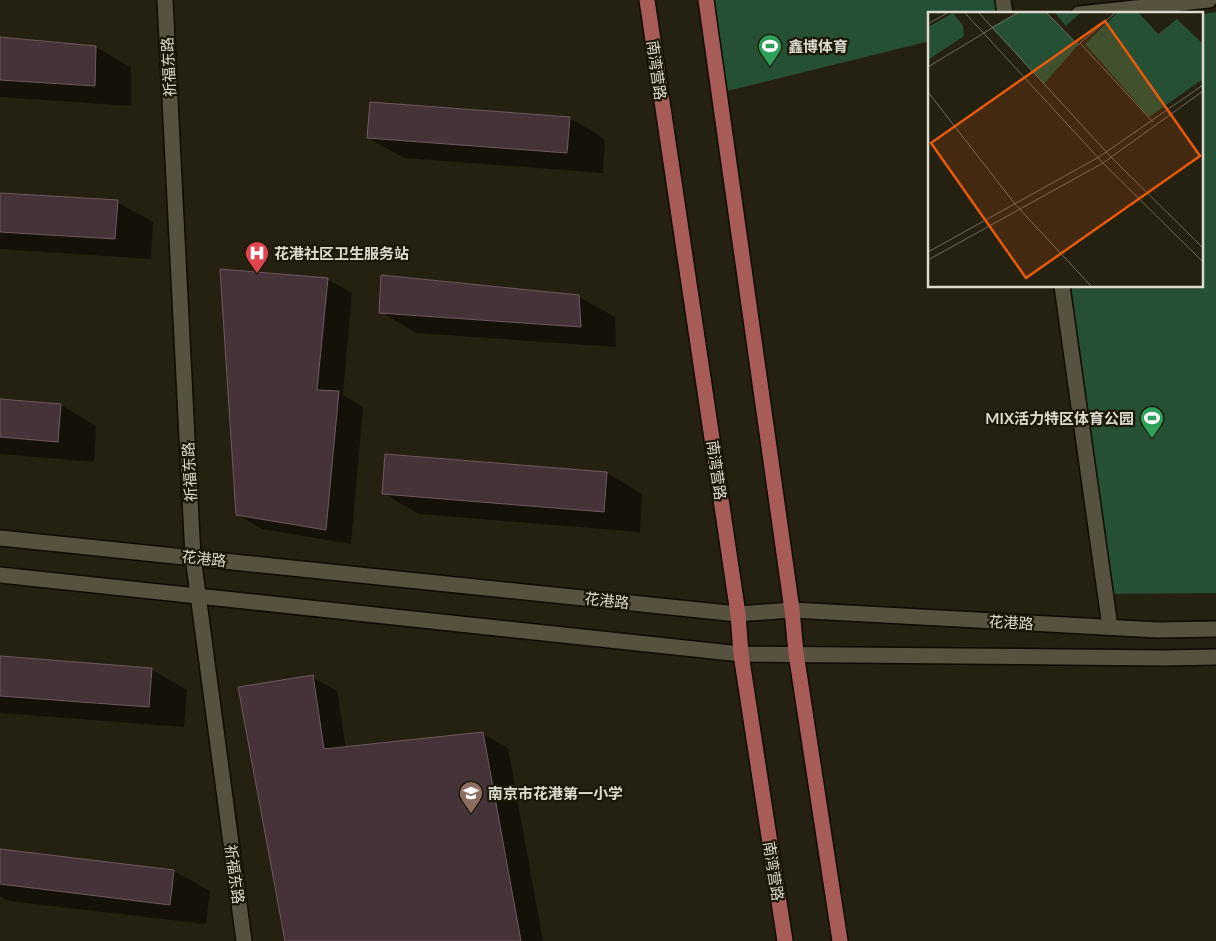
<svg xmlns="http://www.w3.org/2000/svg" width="1216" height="941" viewBox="0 0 1216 941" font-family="Lato,'Noto Sans SC',sans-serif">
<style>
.green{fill:#255033}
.shadow{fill:#0007}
.building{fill:#463339;stroke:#6e595f}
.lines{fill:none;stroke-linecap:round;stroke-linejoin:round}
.minor-casing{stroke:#0e0a00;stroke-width:18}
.major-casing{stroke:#0e0a00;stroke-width:18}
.minor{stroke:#57523f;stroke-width:15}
.major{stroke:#a75c58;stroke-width:15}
.labels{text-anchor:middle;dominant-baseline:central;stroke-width:4.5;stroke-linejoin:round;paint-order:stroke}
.poi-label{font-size:15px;font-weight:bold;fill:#dddbd0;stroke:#1c1807;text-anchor:start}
.street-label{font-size:15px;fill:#dddbd0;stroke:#1c1807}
.inset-road{fill:none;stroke:#6f6b5d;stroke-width:1}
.view{fill:#e8590c;fill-opacity:0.15;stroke:#e8590c;stroke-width:2.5}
.inset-edge{fill:none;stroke:#dddbd0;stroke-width:2.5}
</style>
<rect width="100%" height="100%" fill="#252110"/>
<g class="green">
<path d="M706,0H1003L1005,14H930V41L719,93Z"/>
<path d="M1216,12V593L1106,594L1071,286H1202V14Z"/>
</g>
<g class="shadow">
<path d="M0,38L96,47L131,68V106L0,97Z"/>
<path d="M570,118L605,139L603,173L404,158L368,138Z"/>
<path d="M0,194L117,202L153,222L151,259L0,249Z"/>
<path d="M327,279L352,293L343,395L363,407L351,544L262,529L237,514Z"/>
<path d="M579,297L615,317L616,347L416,333L381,312Z"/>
<path d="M0,401L61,405L96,426L94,462L0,454Z"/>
<path d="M607,473L642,494L640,532L419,514L383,493Z"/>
<path d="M0,657L151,669L187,690L184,727L0,713Z"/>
<path d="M312,677L337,691L346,748L483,734L508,748L543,941H286Z"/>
<path d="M0,850L174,871L210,891L206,924L9,901L0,896Z"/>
</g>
<g class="building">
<path d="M0,37L96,46L95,86L0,80Z"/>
<path d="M370,102L570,117L567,153L367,138Z"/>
<path d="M0,193L118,200L115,239L0,232Z"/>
<path d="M220,269L328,278L317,390L339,391L326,530L236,515Z"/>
<path d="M381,275L579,295L581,327L379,313Z"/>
<path d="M0,399L61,404L58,442L0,437Z"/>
<path d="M385,454L607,472L604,512L382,494Z"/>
<path d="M0,656L152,668L149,707L0,696Z"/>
<path d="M313,675L324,749L483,732L521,941H285L238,687Z"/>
<path d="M0,849L174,870L170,905L0,884Z"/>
</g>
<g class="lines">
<g class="minor-casing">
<g id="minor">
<path d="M165,0L193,557L244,941"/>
<path d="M1003,0L1005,14"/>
<path d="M1079,14L1209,0"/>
<path d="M1062,286L1110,627"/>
<path d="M0,538L738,614L792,610L1158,630L1216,629"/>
<path d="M0,575L741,654L1165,658L1216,657"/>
</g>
</g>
<g class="major-casing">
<g id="major">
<path d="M647,0L738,614L741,654L785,941"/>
<path d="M706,0L792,610L796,653L840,941"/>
</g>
</g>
<use href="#minor" class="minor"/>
<use href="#major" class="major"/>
</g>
<defs>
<g id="stadium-pin" transform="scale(1.25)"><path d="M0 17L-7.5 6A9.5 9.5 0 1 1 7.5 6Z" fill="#2e9e5b" stroke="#1c1807"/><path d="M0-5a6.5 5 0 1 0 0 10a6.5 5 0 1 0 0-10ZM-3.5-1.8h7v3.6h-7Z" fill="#fff"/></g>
<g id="hospital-pin" transform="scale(1.25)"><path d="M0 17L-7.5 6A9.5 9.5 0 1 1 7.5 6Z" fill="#e0444e" stroke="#1c1807"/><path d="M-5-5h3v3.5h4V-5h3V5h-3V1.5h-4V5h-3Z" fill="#fff"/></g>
<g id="school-pin" transform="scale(1.25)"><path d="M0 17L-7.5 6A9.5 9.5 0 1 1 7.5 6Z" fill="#8d6e63" stroke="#1c1807"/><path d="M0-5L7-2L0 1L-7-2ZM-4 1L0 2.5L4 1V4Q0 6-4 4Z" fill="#fff"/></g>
</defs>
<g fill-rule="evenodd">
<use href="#stadium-pin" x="770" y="46"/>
<use href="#hospital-pin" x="257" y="253"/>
<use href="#stadium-pin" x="1152" y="418"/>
<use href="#school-pin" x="471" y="793"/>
</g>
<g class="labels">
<g class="poi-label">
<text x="788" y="46">鑫博体育</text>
<text x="274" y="253">花港社区卫生服务站</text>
<text x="1134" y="418" text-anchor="end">MIX活力特区体育公园</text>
<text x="488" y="793">南京市花港第一小学</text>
</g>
<g class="street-label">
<text transform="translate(168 67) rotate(-93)">祈福东路</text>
<text transform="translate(657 70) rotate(82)">南湾营路</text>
<text transform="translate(717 470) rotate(82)">南湾营路</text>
<text transform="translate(189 472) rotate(-93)">祈福东路</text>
<text transform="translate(204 558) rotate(6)">花港路</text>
<text transform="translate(607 600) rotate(6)">花港路</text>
<text transform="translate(1011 622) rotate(3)">花港路</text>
<text transform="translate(774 871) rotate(81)">南湾营路</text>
<text transform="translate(235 874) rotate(82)">祈福东路</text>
</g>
</g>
<g transform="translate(928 12)">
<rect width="275" height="275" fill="#252110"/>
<path d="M25,1L35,14L36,24L0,48V15ZM89,1H119L150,33L116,72L63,15ZM127,1H152L138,14ZM189,1H211L230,22L249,7L275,32V67L221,105L157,32Z" fill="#255033"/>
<path class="inset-road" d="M37,1L175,151L275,250M51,1L183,145L275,236M119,1L150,33L187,1M0,12L19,1M152,31L225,110M0,55L89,1M0,80L87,192L163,274M0,240L171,145L275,73M0,248L175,151L275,79"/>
<path class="view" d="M177,9L272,144L98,266L3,131Z"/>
<rect width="275" height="275" class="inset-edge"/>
</g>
</svg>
